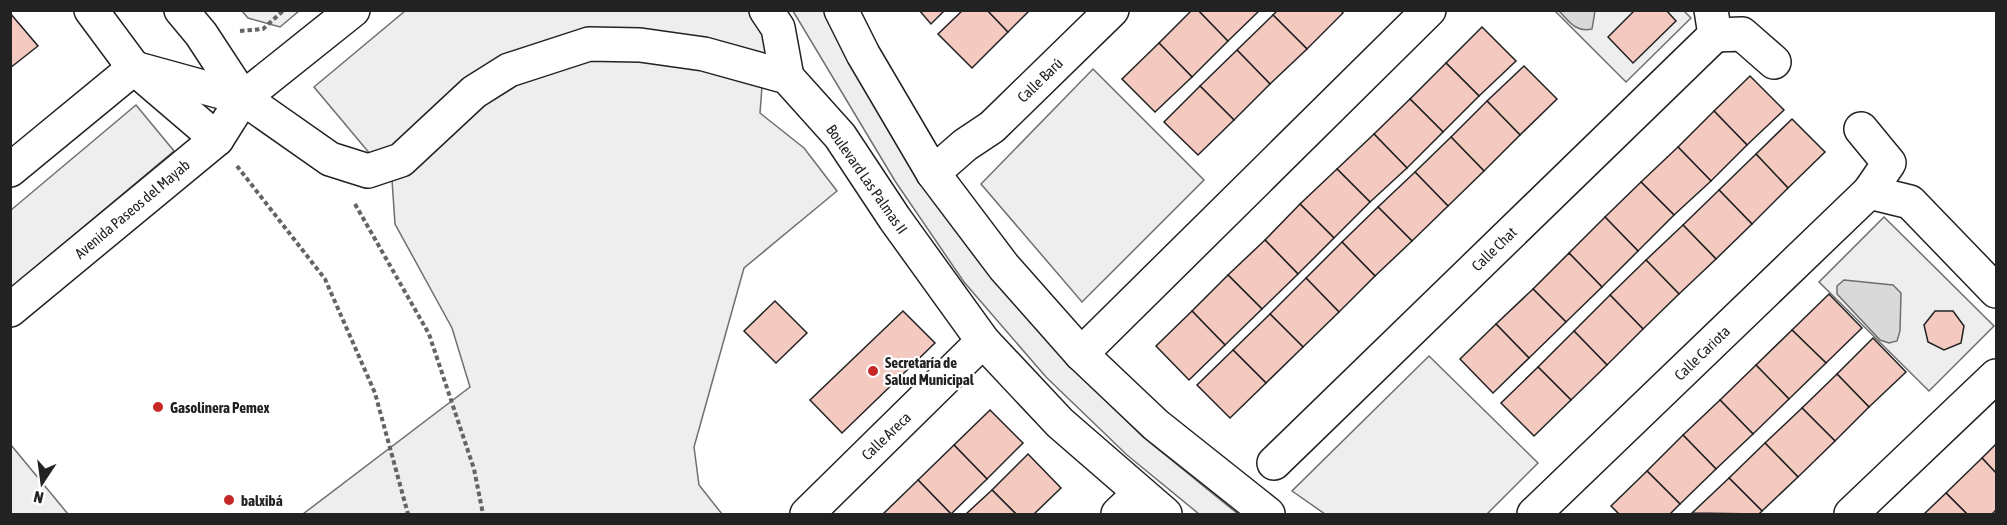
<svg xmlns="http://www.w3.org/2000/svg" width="2007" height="525" viewBox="0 0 2007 525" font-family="'Asap Condensed',sans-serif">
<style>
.green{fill:#eee;stroke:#6f6f6f;stroke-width:1.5}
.water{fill:#d9d9d9;stroke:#6f6f6f;stroke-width:1.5}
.building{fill:#f3c9c0;stroke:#222;stroke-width:1.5}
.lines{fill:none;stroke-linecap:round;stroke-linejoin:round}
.minor-casing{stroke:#222;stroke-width:36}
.major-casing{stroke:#222;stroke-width:36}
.path{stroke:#646464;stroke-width:4;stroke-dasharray:4.5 3;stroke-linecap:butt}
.minor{stroke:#fff;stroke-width:33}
.major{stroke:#fff;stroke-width:33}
.poi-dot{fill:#c62828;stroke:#fff;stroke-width:2}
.labels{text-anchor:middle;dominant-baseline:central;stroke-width:4.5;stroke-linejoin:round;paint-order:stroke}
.street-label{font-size:15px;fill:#222;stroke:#fff}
.poi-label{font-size:15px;font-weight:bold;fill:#222;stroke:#fff;text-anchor:start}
</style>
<rect width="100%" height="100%" fill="#fff"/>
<g class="green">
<path d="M242,11H299L280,27L248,18Z"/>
<path d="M405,11H784L766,34L760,113L804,148L837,191L744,268L694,447L699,485L722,514H303L470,387L452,328L395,224L392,180L314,87Z"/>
<path d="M793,11H828L983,263L1063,359L1143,437L1238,514H1199L1127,455L1046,377L964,282L895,181Z"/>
<path d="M1555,11H1684L1691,18L1626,82Z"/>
<path d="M1093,69L1204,180L1082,302L981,184Z"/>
<path d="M136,105L174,151L11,288V210Z"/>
<path d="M1884,217L1994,326L1929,391L1819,282Z"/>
<path d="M1429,356L1538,463L1487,514H1325L1292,491Z"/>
<path d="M10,445H11L68,514H11Z"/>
</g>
<g class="water">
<path d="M1559,11H1595L1592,29C1576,33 1569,21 1559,11Z"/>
<path d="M1844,280L1893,285L1901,293L1900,331L1897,341L1889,343L1880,340L1837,294V286Z"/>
</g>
<g class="building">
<path d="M919,10H945L931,24Z"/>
<path d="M963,10H987L1008,32L972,68L938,34Z"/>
<path d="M987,10H1030L1008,32Z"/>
<path d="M1192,10H1198L1228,41L1192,77L1159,43Z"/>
<path d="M1198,10H1260L1228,41Z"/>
<path d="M1278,10H1341L1343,13L1307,49L1273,15Z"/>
<path d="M1635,10H1666L1676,21L1633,63L1608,37Z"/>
<path d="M10,13L38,46L10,68Z"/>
<path d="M1273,15L1307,49L1270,84L1237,50Z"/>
<path d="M1482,27L1516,61L1479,96L1446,63Z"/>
<path d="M1159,43L1192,77L1155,112L1122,79Z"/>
<path d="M1237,50L1270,84L1234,120L1200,86Z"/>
<path d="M1446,63L1479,96L1443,132L1410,99Z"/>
<path d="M1524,66L1557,99L1520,135L1487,101Z"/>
<path d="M1750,76L1784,110L1747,145L1714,111Z"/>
<path d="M1200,86L1234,120L1198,155L1164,122Z"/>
<path d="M1410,99L1443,132L1407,168L1374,134Z"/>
<path d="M1487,101L1520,135L1484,171L1451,137Z"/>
<path d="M1714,111L1747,145L1711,181L1678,147Z"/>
<path d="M1792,119L1825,152L1788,188L1756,154Z"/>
<path d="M1374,134L1407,168L1370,202L1337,169Z"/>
<path d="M1451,137L1484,171L1448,206L1415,172Z"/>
<path d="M1678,147L1711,181L1674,215L1641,182Z"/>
<path d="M1756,154L1788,188L1752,224L1719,190Z"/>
<path d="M1337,169L1370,202L1334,238L1300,204Z"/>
<path d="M1415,172L1448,206L1412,241L1378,207Z"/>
<path d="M1641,182L1674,215L1638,251L1605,217Z"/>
<path d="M1719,190L1752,224L1716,259L1683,225Z"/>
<path d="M1300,204L1334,238L1298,274L1265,240Z"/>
<path d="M1378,207L1412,241L1375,276L1342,242Z"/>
<path d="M1605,217L1638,251L1602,287L1569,253Z"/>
<path d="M1683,225L1716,259L1679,294L1646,260Z"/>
<path d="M1265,240L1298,274L1262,309L1228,275Z"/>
<path d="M1342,242L1375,276L1339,312L1306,278Z"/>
<path d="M1569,253L1602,287L1566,322L1533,289Z"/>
<path d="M1646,260L1679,294L1643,329L1610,295Z"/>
<path d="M1228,275L1262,309L1225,345L1192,311Z"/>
<path d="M1306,278L1339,312L1303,347L1270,314Z"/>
<path d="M1533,289L1566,322L1529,358L1496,324Z"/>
<path d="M1829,294L1862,328L1826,363L1792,330Z"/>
<path d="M1610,295L1643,329L1607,365L1574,331Z"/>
<path d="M775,301L807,333L776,363L744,331Z"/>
<path d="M903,311L935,343L842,433L810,400Z"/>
<path d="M1192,311L1225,345L1189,380L1156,346Z"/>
<path d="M1935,311H1953L1964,326L1961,343L1944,350L1928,342L1924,325Z"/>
<path d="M1270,314L1303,347L1266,383L1233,350Z"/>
<path d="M1496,324L1529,358L1493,393L1460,359Z"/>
<path d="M1792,330L1826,363L1789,399L1756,365Z"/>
<path d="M1574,331L1607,365L1571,400L1538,367Z"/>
<path d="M1873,338L1906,372L1869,407L1837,374Z"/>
<path d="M1233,350L1266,383L1230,418L1197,385Z"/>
<path d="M1756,365L1789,399L1753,434L1720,400Z"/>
<path d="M1538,367L1571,400L1534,436L1501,403Z"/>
<path d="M1837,374L1869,407L1835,441L1802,408Z"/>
<path d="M1720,400L1753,434L1716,469L1683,435Z"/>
<path d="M1802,408L1835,441L1798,477L1765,443Z"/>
<path d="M990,410L1023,443L987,479L954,445Z"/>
<path d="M1683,435L1716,469L1680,504L1647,471Z"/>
<path d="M1765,443L1798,477L1762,511L1729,478Z"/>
<path d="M1996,444V473L1982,458Z"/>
<path d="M954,445L987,479L951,514L918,480Z"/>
<path d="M1028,454L1061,488L1034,514H1016L992,490Z"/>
<path d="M1982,458L1996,473V510L1992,514H1967L1946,493Z"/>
<path d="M1647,471L1680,504L1670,514H1619L1611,506Z"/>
<path d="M1729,478L1762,511L1759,514L1692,513Z"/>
<path d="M918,480L951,514H883Z"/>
<path d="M992,490L1016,514H966Z"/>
<path d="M1946,493L1967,514H1924Z"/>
</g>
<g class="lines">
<g class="minor-casing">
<g id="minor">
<path d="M766,10L778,28L787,77"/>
<path d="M841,10L863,54L933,173L1004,267L1081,354L1156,425L1268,514"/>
<path d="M1711,10L1715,35L1742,34L1774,62"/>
<path d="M243,98L330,159L368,171L401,160L474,92L509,70L589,44L640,45L704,54L787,77L840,136L895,219L983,341L1060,423L1165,514"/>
<path d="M1861,129L1889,163L1869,192L1910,202L1996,291"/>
<path d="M217,139L243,98L353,10"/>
<path d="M933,173L965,145L992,127L1112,10"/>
<path d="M1081,354L1429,10"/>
<path d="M1274,463L1715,35"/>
<path d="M807,514L983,341"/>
<path d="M1118,514L1140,493"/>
<path d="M1534,514L1869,192"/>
<path d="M1851,514L1996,376"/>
</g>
</g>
<g class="major-casing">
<g id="major">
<path d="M181,10L201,34L243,98"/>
<path d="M10,170L134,68L243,98"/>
<path d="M10,310L217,139L134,68L91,10"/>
</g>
</g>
<g class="path">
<path d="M240,31L263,29L284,10"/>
<path d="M237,166L325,279L375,393L408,514"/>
<path d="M355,204L429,334L474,469L483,514"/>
</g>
<use href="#minor" class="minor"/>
<use href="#major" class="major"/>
</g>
<g class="poi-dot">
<circle cx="873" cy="371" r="6"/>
<circle cx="158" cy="407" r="6"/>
<circle cx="229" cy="500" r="6"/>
</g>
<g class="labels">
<g class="street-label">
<text transform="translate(1040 80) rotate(-44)">Calle Barú</text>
<text transform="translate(867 179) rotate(55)">Boulevard Las Palmas II</text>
<text transform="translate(132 209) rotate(-40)">Avenida Paseos del Mayab</text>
<text transform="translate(1494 249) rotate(-44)">Calle Chat</text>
<text transform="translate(1702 353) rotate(-44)">Calle Cariota</text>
<text transform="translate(886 436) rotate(-44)">Calle Areca</text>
</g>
<g class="poi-label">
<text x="885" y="362">Secretaría de<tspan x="885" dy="17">Salud Municipal</tspan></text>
<text x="170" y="407">Gasolinera Pemex</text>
<text x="241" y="500">balxibá</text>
</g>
</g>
<rect width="2007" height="525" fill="none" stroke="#222222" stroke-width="24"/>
<g transform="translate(42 483) rotate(193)" stroke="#ffffff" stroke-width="4.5" paint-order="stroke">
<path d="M0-4.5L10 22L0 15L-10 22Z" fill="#222222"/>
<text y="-9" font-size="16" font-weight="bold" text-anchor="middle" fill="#222222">N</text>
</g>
</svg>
